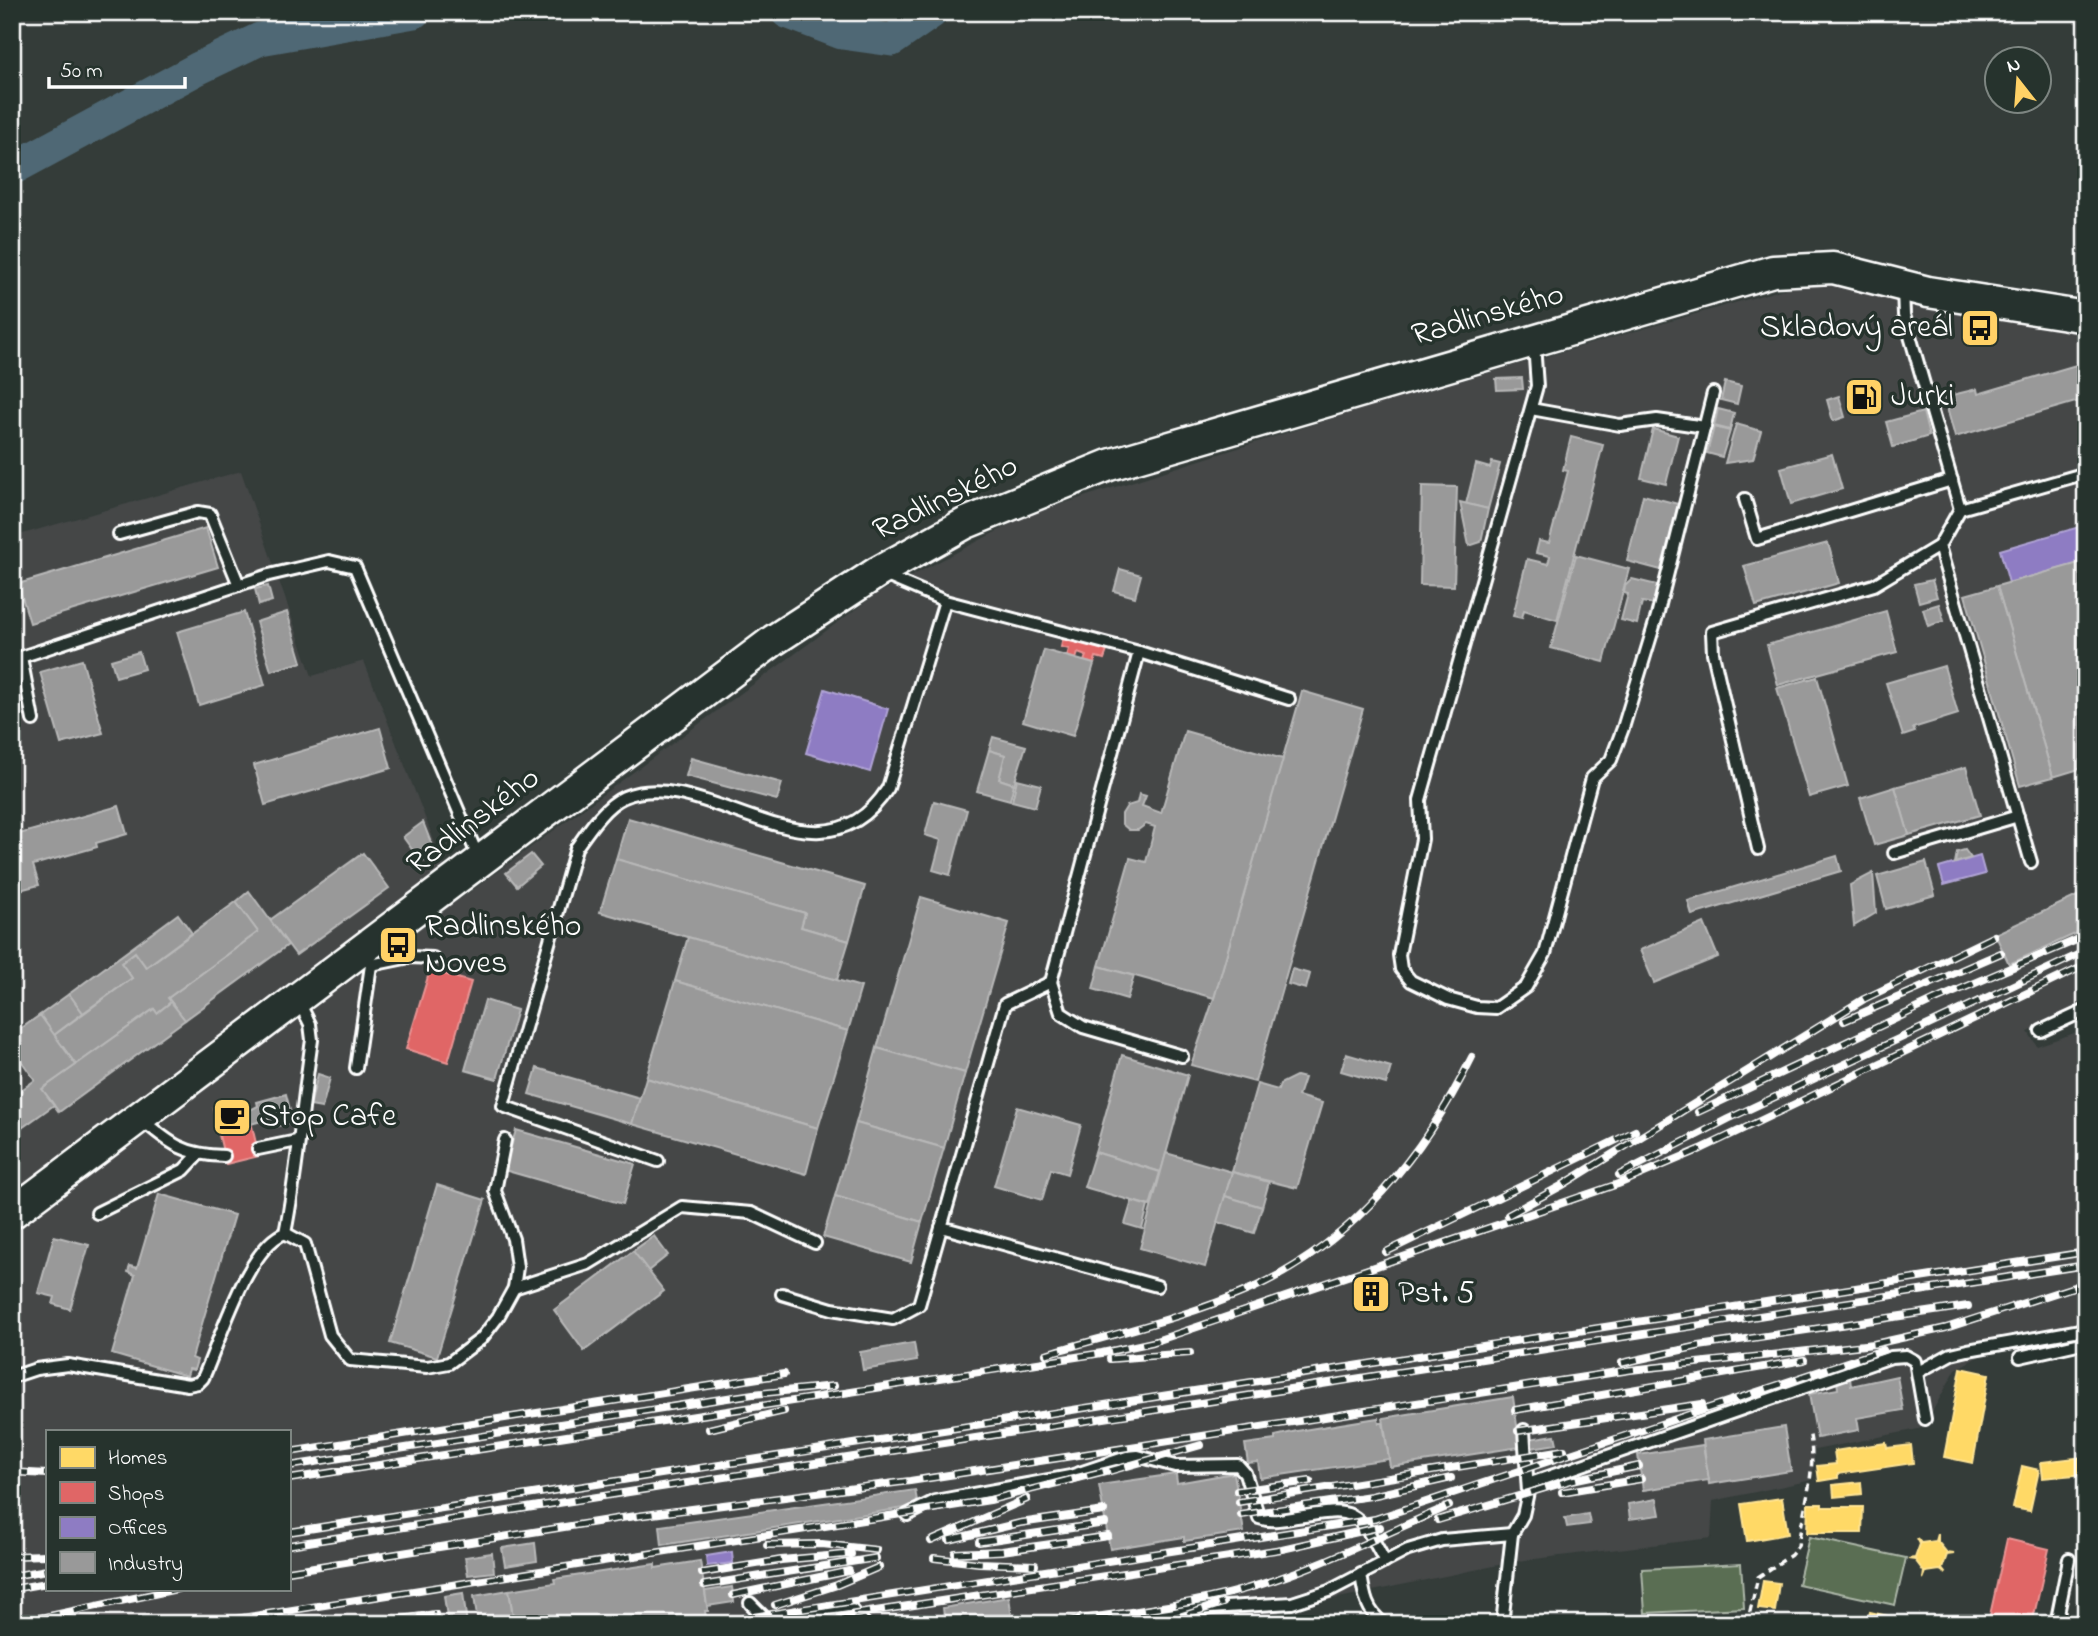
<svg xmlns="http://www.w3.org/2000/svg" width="2098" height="1636" viewBox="0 0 2098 1636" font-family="'Indie Flower',sans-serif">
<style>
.built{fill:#444747;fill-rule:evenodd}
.green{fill:#5a6e52;stroke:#acb6a8;stroke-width:2}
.homes{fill:#ffd966;stroke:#ffe494;stroke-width:2}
.shops{fill:#e06666;stroke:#e99494;stroke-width:2}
.offices{fill:#8e7cc3;stroke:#b0a3d5;stroke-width:2}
.industry{fill:#999;stroke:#b8b8b8;stroke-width:2}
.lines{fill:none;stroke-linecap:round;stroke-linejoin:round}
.river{stroke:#4f6874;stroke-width:33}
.lane-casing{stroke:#fff;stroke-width:16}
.secondary-casing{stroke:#fff;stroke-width:35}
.path{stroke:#fff;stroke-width:3.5;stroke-dasharray:7 5;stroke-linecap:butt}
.lane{stroke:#26332d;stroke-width:10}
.secondary{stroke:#26332d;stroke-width:30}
.rail-casing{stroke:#fff;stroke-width:8}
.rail{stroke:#26332d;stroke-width:5;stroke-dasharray:16;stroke-linecap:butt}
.labels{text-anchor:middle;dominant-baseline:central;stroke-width:7;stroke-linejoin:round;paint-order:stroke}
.street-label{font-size:32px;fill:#fff;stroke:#26332d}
.poi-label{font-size:32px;fill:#fff;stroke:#26332d;text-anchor:start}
</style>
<rect width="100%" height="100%" fill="#343c39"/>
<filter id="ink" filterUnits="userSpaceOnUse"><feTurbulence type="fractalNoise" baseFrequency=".0143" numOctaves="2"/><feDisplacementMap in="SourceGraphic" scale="14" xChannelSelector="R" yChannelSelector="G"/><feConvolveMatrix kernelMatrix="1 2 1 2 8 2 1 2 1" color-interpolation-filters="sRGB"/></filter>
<g filter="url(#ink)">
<path class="built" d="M1857,285L2086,332V1004L2028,1032L2037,1046L2086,1029V1333L1983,1354L1956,1369L1923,1428L1815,1450L1812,1480L1713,1501L1711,1538L1518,1561L1280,1610L1275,1624H12V537L241,471L312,676L364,661L444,866L460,899L875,595L1030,514L1368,407L1794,286ZM47,1431H289V1589H47Z"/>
<g class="green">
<path d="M1809,1537L1906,1558L1895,1605L1798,1584Z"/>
<path d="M1741,1564L1744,1608L1645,1613L1642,1569Z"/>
</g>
<g class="homes">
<path d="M1961,1368L1989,1374L1973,1463L1944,1457Z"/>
<path d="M1886,1443L1887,1448L1911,1445L1913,1463L1838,1474V1478L1819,1481L1817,1466L1836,1464L1834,1451Z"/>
<path d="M2083,1457L2085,1474L2043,1478L2041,1462Z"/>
<path d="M2022,1466L2039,1470L2030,1511L2013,1508Z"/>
<path d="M1861,1482L1862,1494L1834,1497L1833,1485Z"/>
<path d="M1782,1498L1788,1534L1747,1541L1741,1504Z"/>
<path d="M1808,1504H1822V1507H1863L1862,1533H1807Z"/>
<path d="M1938,1534V1542L1947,1553L1954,1554L1947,1555L1942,1569L1946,1574L1940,1570L1926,1572L1923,1579L1924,1572L1915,1560L1908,1559L1915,1558L1920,1544L1917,1538L1921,1543L1936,1541Z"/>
<path d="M1763,1581L1779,1583L1775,1611L1758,1609Z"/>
<path d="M1870,1612L1923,1624H1867Z"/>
</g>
<g class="shops">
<path d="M1063,638L1107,651L1104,659L1096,657L1094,664L1084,661L1086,656L1078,653L1076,659L1067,656L1069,649L1061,647Z"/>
<path d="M430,970L471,982L448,1062L406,1049Z"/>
<path d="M245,1101L251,1124L218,1131L213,1108Z"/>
<path d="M251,1122L259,1156L226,1164L218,1131Z"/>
<path d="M2007,1539L2049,1549L2032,1624H1988Z"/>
</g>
<g class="offices">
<path d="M2086,525V561L2009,583L2000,550Z"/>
<path d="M825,689L888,709L870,772L806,753Z"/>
<path d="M1980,856L1985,874L1944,885L1939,868Z"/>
<path d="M732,1552L733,1563L707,1566L706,1556Z"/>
</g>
<g class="industry">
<path d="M2086,362V399L1955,437L1944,397L1977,389L1978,394Z"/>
<path d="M1522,378L1523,389L1497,390L1496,379Z"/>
<path d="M1725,382L1741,386L1737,404L1721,400Z"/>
<path d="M1839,396L1845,417L1833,421L1827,400Z"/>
<path d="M1718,409L1734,413L1730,430L1714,426Z"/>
<path d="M1923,412L1929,436L1893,447L1886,422Z"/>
<path d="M1736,424L1761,431L1753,459L1725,463Z"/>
<path d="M1714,427L1730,431L1722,457L1707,453Z"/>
<path d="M1653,429L1678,436L1666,484L1641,478Z"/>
<path d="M1571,437L1603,445L1557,620L1524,610L1522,618L1513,616L1527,559L1548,564L1550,556L1536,553L1539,541L1549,543L1568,471L1563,470Z"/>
<path d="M1832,454L1842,489L1791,504L1781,468Z"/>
<path d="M1492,462L1500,464L1488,509L1466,504L1476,464L1490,468Z"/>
<path d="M1422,486L1457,487L1454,586L1420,585Z"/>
<path d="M1643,495L1678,504L1661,570L1627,561Z"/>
<path d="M1460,502L1488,509L1481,542L1469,546Z"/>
<path d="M206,528L218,567L30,623L18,584Z"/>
<path d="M1828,543L1839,583L1756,606L1744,566Z"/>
<path d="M1576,555L1629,569L1604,662L1551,648Z"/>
<path d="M2086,561V767L2053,777L1997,586Z"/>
<path d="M1120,569L1141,575L1135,597L1114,591Z"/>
<path d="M1632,579L1657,585L1653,604L1642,602L1637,624L1621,620L1628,594L1624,593L1625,586Z"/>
<path d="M1932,580L1937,597L1919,602L1914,584Z"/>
<path d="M268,586L272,601L259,605L255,589Z"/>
<path d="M1997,586L2053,777L2020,786L1965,595Z"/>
<path d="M1939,604L1944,621L1928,626L1923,609Z"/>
<path d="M1886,611L1897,652L1778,685L1767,645Z"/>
<path d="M244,612L265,685L199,705L177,632Z"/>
<path d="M287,612L302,662L271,671L256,622Z"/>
<path d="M1044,650L1094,664L1073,736L1023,721Z"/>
<path d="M139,652L144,669L116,677L111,660Z"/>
<path d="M82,660L103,733L61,744L40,672Z"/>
<path d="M1944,666L1958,714L1913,728L1915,732L1903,736L1886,683Z"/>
<path d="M1817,677L1848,786L1809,797L1777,688Z"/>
<path d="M1302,691L1363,709L1255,1082L1191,1065L1214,998Z"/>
<path d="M380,728L391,768L265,805L254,765Z"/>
<path d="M1185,731L1283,759L1214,998L1099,966L1130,858L1146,862L1155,827L1146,824L1138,830H1129L1122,824V814L1127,806L1137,803L1139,794L1146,796L1142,806L1161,813Z"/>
<path d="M993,737L1026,746L1014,784L999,779L1005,755L989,750Z"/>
<path d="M989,750L1005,755L999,779L1014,784L1010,800L977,791Z"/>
<path d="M691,758L782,783L777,800L686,776Z"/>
<path d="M1966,767L1980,815L1909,835L1895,787Z"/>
<path d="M1017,779L1041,785L1035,807L1012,801Z"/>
<path d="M1895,787L1909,835L1874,845L1860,798Z"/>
<path d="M934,801L967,810L950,875L933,870L941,840L925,835Z"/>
<path d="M119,806L127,834L96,843L97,847L33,865L39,885L12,892V836Z"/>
<path d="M628,818L865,886L849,941L801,927L805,913L616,859Z"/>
<path d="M423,822L435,853L421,862L403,837Z"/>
<path d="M1965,850L1971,858L1955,863L1957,852Z"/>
<path d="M363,853L389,888L296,955L270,920Z"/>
<path d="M531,854L541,866L517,886L506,873Z"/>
<path d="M1837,856L1841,871L1692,915L1688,901Z"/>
<path d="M616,859L805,913L801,927L849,941L837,980L600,912Z"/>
<path d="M1926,862L1935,895L1886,909L1877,876Z"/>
<path d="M1873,873L1876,913L1854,926L1850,885Z"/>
<path d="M249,891L288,945L185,1020L168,998L258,932L236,902Z"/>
<path d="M2077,896L2086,915V929L2009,964L1995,934Z"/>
<path d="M921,897L1009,923L965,1073L877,1048Z"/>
<path d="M236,902L258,932L168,998L171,1002L157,1013L154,1009L76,1065L54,1035L132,978L121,963L135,952L146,967Z"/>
<path d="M178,914L192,933L146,967L135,952L121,963L132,978L83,1013L69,994Z"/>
<path d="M1704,923L1718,957L1654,983L1640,950Z"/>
<path d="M688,937L861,987L848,1031L675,981Z"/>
<path d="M1099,966L1134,976L1127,999L1093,989Z"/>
<path d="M1292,969L1310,974L1306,989L1288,984Z"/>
<path d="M675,981L848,1031L818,1128L646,1078Z"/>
<path d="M69,994L83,1013L54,1035L40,1015Z"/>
<path d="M485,1000L517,1010L497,1079L465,1070Z"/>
<path d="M171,1002L185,1020L59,1112L42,1089L154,1009L157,1013Z"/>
<path d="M40,1015L76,1065L42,1089L54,1105L12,1135V1097L35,1080L12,1048V1035Z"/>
<path d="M877,1048L965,1073L944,1148L856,1123Z"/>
<path d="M1346,1054L1391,1067L1386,1084L1341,1071Z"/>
<path d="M1122,1055L1188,1075L1161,1172L1095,1152Z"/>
<path d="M537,1068L640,1098L632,1124L529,1094Z"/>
<path d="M318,1074L330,1078L322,1108L310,1106Z"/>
<path d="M1296,1076L1304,1078L1298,1096L1322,1103L1297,1188L1232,1172L1257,1084L1278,1090L1280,1084Z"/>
<path d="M646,1078L818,1128L806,1174L632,1124Z"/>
<path d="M286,1094L293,1122L274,1127L272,1118L251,1124L248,1111L258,1106L257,1102Z"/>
<path d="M1017,1107L1081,1125L1067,1174L1051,1169L1042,1200L994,1186Z"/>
<path d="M856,1123L944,1148L922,1222L835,1196Z"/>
<path d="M516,1130L635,1164L623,1204L504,1170Z"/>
<path d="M1095,1152L1160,1172L1150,1206L1084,1187Z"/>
<path d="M1166,1153L1232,1172L1205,1267L1140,1248Z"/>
<path d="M1232,1172L1269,1182L1262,1207L1225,1196Z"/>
<path d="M437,1185L485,1200L437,1357L390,1343Z"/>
<path d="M159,1194L234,1215L192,1358L197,1360L194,1370L189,1369L187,1376L112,1354L135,1275L128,1272L130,1266L137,1268Z"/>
<path d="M835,1196L922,1222L911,1262L823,1237Z"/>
<path d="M1225,1196L1262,1207L1254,1233L1217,1222Z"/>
<path d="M1132,1201L1148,1206L1142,1229L1125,1224Z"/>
<path d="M54,1236L89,1245L70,1309L53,1304L55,1297L38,1293Z"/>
<path d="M654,1236L668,1255L648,1271L633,1251Z"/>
<path d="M633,1251L664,1291L584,1351L554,1310Z"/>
<path d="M1381,1286L1384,1295L1361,1303L1358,1294Z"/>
<path d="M914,1343L917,1361L863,1370L860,1352Z"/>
<path d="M1897,1376L1903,1410L1857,1418L1859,1430L1817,1438L1809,1394L1838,1389L1837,1381L1850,1378L1851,1386Z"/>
<path d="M1513,1397L1520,1447L1390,1467L1383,1418Z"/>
<path d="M1378,1418L1379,1423H1383L1389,1459L1260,1478L1258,1462L1248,1463L1245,1444L1275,1440V1436L1297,1431Z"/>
<path d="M1784,1427L1791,1471L1709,1484L1703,1440Z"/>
<path d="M1555,1435L1557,1444L1531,1448L1529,1439Z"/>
<path d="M1703,1445L1709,1480L1643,1490L1638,1455Z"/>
<path d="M1234,1473L1244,1532L1184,1541V1537L1110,1549L1099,1485L1176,1474L1177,1483Z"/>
<path d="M915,1490L918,1506L662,1545L660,1526Z"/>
<path d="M1657,1499L1660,1515L1630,1519L1628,1504Z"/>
<path d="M1588,1514L1590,1524L1567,1527L1565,1518Z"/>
<path d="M535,1543L537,1561L505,1566L502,1548Z"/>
<path d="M492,1553L494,1572L468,1575L465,1557Z"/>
<path d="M700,1561L708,1611H705L706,1617L665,1624H514L509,1590L555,1583L554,1579L655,1564V1568Z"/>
<path d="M732,1587L734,1602L707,1606L705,1591Z"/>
<path d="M509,1590L514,1624H478L474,1596Z"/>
<path d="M463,1593L467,1624H448L444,1596Z"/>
<path d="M1009,1597L1013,1624H945L943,1608Z"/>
</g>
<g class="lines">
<g class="river">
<path d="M787,12L842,33L892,40L932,12"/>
<path d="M12,169L197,69L260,39L414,12"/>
</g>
<g class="lane-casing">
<g id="lane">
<path d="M1903,289L1904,315L1960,509L2086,473"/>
<path d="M1534,344L1537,386L1420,800L1422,839L1399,955L1401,969L1411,981L1448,999L1477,1007L1496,1008L1526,987L1545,954L1592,778L1611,760L1623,728L1657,616L1713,393"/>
<path d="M1531,409L1620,425L1657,420L1705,427"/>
<path d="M1745,499L1757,539L1952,480"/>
<path d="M119,534L198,512L210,514L239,585"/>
<path d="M1939,546L2031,862"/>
<path d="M1139,652L1289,699"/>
<path d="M33,720L21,657L269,575L329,561L355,567L479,859"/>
<path d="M1758,849L1713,653L1712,632L1874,585L1939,546L1960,509"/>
<path d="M1894,853L2018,816"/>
<path d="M371,965L410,957L433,958"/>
<path d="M1051,982L1061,1013L1083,1027L1182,1056"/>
<path d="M2041,1031L2086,1010"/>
<path d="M356,1068L371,965L363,951"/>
<path d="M140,1118C170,1144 184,1155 224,1156"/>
<path d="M258,1149L297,1141"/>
<path d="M658,1161L503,1106L576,848C588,831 604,806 624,797C706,763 820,896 888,788L945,601L884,575"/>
<path d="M97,1213L184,1170L198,1155"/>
<path d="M941,1227L1157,1286"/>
<path d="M285,1233L305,1244L330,1335L350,1360L427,1367L449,1363L481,1339L498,1317L514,1288L517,1267L513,1239L495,1191L505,1140"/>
<path d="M514,1288L588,1264L682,1207L751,1213L815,1243"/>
<path d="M782,1294L832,1309L893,1319L919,1305L1005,1004L1051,982L1139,652L945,601"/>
<path d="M2020,1357L2086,1342"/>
<path d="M1920,1371L1951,1354L1968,1350L2086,1329"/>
<path d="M12,1377L36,1369L68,1365L188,1385L198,1383L203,1378C220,1341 247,1247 285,1233C298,1169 302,1105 312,1040L310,1024L299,1002"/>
<path d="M1528,1484L1891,1357L1906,1356L1915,1361L1925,1419"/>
<path d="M907,1515L935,1501L1070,1476L1127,1457L1138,1456L1175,1466L1238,1465L1245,1473L1259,1518C1270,1522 1281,1520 1292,1518C1352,1508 1356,1505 1385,1562"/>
<path d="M1361,1574C1364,1595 1366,1611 1384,1624"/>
<path d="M750,1603L768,1621L852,1610L865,1624"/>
<path d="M1106,1624L1210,1608L1292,1603L1329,1591L1408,1550L1442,1540L1512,1534"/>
<path d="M1502,1624L1512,1534L1523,1515L1528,1492L1524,1430"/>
<path d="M2056,1624L2069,1559"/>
</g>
</g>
<g class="secondary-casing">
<path id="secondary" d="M12,1213L774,640L878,572L966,523L1109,465L1773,271L1833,268L1928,292L2086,317"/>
</g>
<path class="path" d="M1747,1624L1758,1577L1791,1555L1798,1546C1803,1507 1818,1469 1809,1431"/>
<use href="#lane" class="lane"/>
<use href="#secondary" class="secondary"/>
<g class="rail-casing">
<g id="rail">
<path d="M1844,1021L2001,953"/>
<path d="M1698,1112L1935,1000L2086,936"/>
<path d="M1619,1175L1728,1119L2086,951"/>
<path d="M1508,1215L1561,1186L1864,999L1994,936"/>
<path d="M1386,1252L1635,1131"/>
<path d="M1046,1354C1114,1334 1187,1317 1253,1288C1353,1243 1425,1153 1472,1057"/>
<path d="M1110,1359L1190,1353"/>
<path d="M1622,1363L1699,1346L1968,1306"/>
<path d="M1515,1410L1804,1360"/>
<path d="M709,1429L784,1411"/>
<path d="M1518,1431L1702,1404"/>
<path d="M289,1452L784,1374"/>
<path d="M289,1466L753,1394L834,1386"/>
<path d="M1110,1471L1201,1445"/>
<path d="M12,1472L47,1474"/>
<path d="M289,1479L1102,1353L1153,1342L1618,1184L1701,1149L2086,965"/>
<path d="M1237,1491L1310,1481"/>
<path d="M1562,1492L1641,1479"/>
<path d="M1239,1502L1564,1450"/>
<path d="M1241,1515L1371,1496L1451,1478"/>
<path d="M1438,1520L1572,1480L1639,1466"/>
<path d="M289,1532L2086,1252"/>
<path d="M949,1540L1020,1523L1104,1511"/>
<path d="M931,1541L1027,1499"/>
<path d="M979,1542L1105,1523"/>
<path d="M289,1545L2086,1265"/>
<path d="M767,1545L822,1544L877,1550"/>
<path d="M955,1553L1002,1551L1108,1536"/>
<path d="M12,1556L47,1555"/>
<path d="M934,1558L979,1563L1035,1565"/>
<path d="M289,1571L621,1518L910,1481L1630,1370L1874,1344L1946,1328L2086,1283"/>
<path d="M702,1573L781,1560L851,1554"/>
<path d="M12,1576L47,1570"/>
<path d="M704,1585L876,1558"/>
<path d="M12,1589L47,1583"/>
<path d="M733,1595L849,1571"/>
<path d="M775,1605L837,1585L879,1567"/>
<path d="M12,1624L177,1589"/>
<path d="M204,1624L990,1500L1117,1468"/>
<path d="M370,1624L435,1614"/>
<path d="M708,1624L1375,1519L1883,1350"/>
<path d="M790,1624L1282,1549L1380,1527"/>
<path d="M1049,1624C1113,1614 1180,1607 1242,1590C1314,1570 1381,1535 1449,1506"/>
<path d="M1157,1624L1223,1603"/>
</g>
</g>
<use href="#rail" class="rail"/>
</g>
</g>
<defs>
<g id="bus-square" transform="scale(2.0125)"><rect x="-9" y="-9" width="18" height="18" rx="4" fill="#ffd166" stroke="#26332d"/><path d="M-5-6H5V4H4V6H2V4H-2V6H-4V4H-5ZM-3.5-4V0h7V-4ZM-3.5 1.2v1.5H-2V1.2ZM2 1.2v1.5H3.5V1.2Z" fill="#111"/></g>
<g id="fuel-square" transform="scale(2.0125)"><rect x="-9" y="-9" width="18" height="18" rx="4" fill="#ffd166" stroke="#26332d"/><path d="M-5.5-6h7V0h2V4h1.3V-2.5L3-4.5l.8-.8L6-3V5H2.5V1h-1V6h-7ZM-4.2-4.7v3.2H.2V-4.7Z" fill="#111"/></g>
<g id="cafe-square" transform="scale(2.0125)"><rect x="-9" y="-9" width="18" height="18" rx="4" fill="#ffd166" stroke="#26332d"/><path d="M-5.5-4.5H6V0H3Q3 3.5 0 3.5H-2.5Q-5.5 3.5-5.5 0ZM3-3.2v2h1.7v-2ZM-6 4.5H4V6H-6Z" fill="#111"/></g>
<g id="building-square" transform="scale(2.0125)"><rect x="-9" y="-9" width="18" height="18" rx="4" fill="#ffd166" stroke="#26332d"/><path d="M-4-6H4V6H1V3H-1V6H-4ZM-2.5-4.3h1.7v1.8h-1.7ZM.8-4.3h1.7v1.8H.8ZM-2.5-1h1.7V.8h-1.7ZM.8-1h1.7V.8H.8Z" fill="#111"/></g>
</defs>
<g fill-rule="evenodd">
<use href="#bus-square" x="1980" y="328"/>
<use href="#fuel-square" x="1864" y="397"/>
<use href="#bus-square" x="398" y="945"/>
<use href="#cafe-square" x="232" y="1117"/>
<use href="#building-square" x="1371" y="1294"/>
</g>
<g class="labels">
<g class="street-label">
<text transform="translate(1488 316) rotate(-16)">Radlinského</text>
<text transform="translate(946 499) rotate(-26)">Radlinského</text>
<text transform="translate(474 822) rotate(-37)">Radlinského</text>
</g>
<g class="poi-label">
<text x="1953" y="328" text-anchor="end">Skladový areál</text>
<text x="1891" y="397">Jurki</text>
<text x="425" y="927">Radlinského<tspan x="425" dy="37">Noves</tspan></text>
<text x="259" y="1117">Stop Cafe</text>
<text x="1398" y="1294">Pst. 5</text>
</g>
</g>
<rect width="2098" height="1636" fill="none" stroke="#26332d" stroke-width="42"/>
<rect x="21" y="21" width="2056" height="1594" fill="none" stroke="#fff" stroke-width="2.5" filter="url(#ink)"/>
<rect x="46" y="1430" width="245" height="161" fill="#26332d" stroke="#7d8581" stroke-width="2"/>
<rect x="60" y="1447" width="35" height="21" fill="#ffd966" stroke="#7d8581" stroke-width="2"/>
<text x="108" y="1464" font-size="21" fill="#ffffff">Homes</text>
<rect x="60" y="1482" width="35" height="21" fill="#e06666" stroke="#7d8581" stroke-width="2"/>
<text x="108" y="1500" font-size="21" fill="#ffffff">Shops</text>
<rect x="60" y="1517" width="35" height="21" fill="#8e7cc3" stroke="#7d8581" stroke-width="2"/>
<text x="108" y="1534" font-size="21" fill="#ffffff">Offices</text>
<rect x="60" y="1552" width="35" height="21" fill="#999999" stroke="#7d8581" stroke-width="2"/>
<text x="108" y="1570" font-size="21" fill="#ffffff">Industry</text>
<g transform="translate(2018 80) rotate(343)"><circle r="33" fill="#26332d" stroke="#7d8581" stroke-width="2"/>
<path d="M0-5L12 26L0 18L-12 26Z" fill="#ffd166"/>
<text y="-10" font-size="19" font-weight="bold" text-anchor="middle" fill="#ffffff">N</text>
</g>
<path d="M49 77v10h136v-10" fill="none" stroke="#ffffff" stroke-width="3.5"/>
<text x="60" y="77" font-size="21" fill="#ffffff" stroke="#26332d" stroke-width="5" paint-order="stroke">50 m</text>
</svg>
